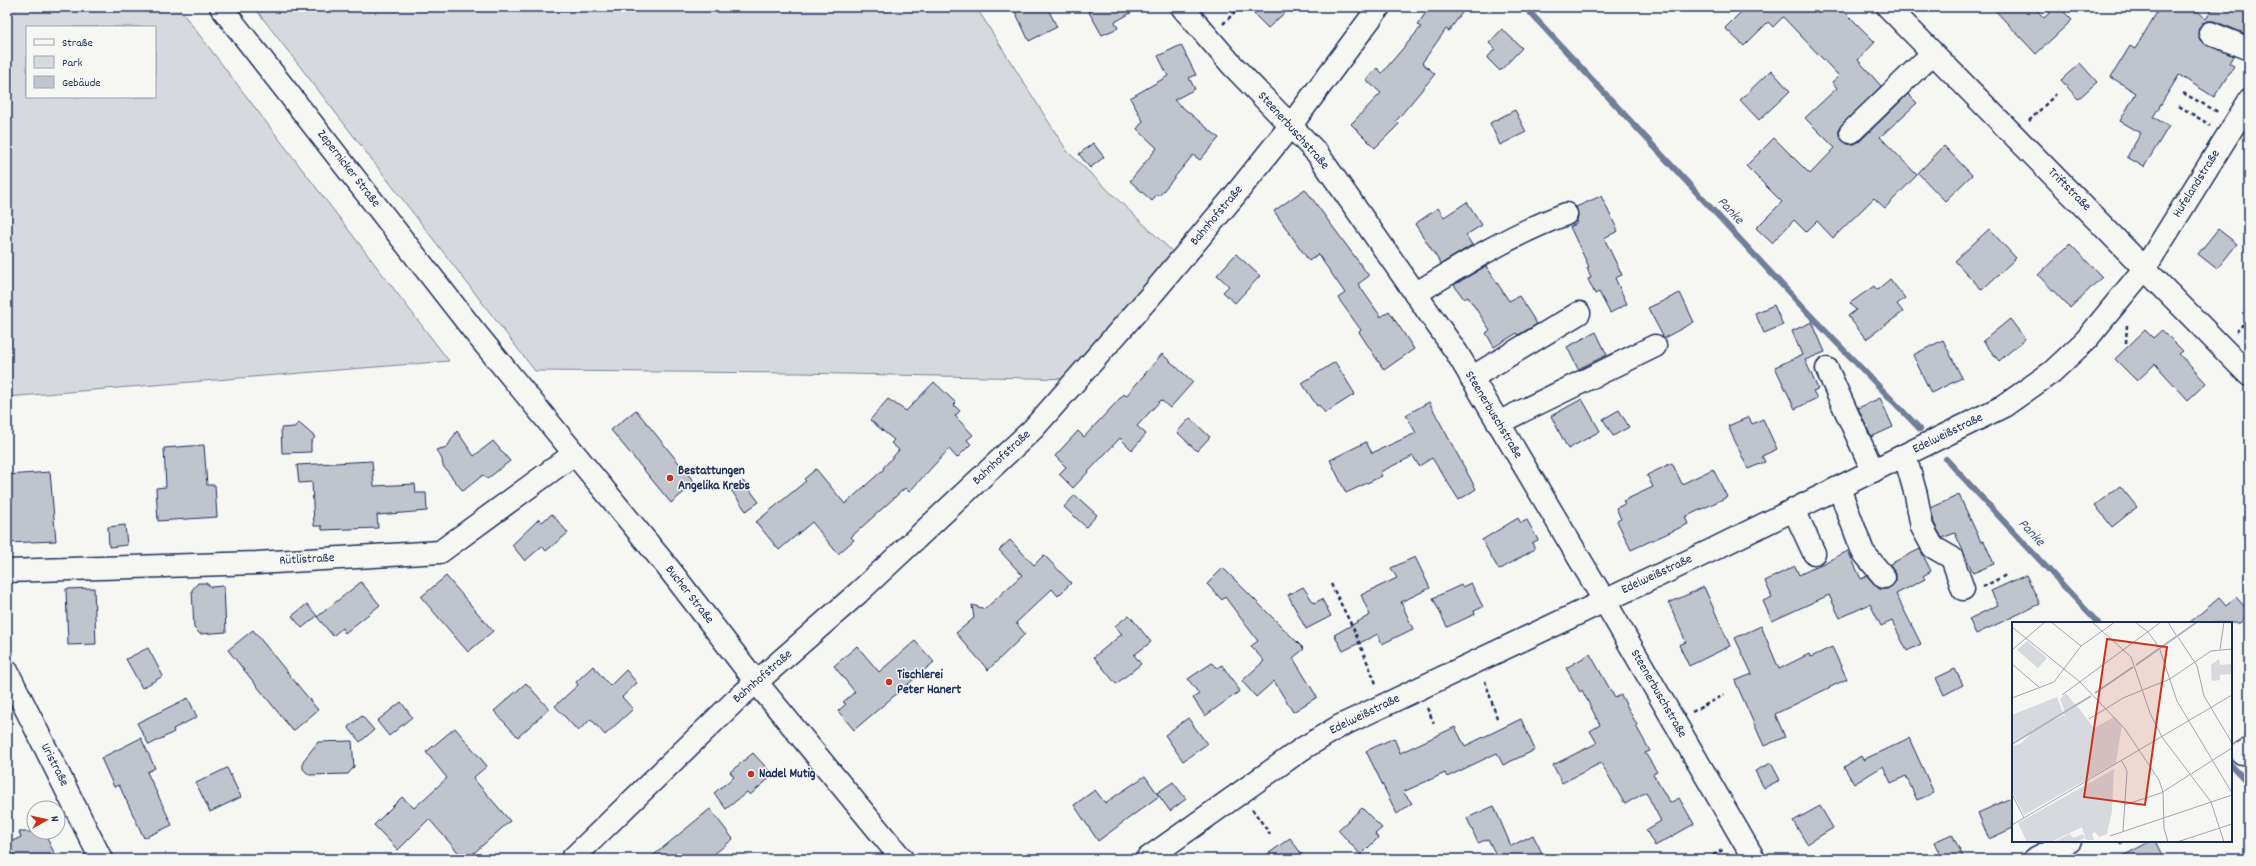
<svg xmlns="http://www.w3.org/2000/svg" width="2256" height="866" viewBox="0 0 2256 866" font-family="Dekko,sans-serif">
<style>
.green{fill:#d6d9dd;stroke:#78849e;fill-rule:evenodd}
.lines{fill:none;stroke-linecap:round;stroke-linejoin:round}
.stream{stroke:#717e99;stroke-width:6}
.building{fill:#c0c4cd;stroke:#1b2f5e}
.minor-casing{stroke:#1b2f5e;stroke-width:25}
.major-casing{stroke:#1b2f5e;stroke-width:25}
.path{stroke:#1b2f5e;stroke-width:2.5;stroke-dasharray:4 3;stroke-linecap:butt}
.minor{stroke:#f6f6f2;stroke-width:22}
.major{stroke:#f6f6f2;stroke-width:22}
.poi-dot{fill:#c8321e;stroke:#f6f6f2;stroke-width:1.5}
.labels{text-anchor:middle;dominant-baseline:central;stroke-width:3;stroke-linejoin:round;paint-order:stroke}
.street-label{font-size:13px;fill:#1b2f5e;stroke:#f6f6f2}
.poi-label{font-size:13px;font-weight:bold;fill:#1b2f5e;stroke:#f6f6f2;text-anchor:start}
.water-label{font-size:14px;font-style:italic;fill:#46567b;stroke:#f6f6f2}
.inset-river{fill:none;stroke:#abb2c0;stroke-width:2}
.inset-road{fill:none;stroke:#9ea6b7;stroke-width:1}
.view{fill:#c8321e;fill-opacity:0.15;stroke:#c8321e;stroke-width:2}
.inset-edge{fill:none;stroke:#1b2f5e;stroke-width:2}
</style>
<rect width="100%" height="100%" fill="#f6f6f2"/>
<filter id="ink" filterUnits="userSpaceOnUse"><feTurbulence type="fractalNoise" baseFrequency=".025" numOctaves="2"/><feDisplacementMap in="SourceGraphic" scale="8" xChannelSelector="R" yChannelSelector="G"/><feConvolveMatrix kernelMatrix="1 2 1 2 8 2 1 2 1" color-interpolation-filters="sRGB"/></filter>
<g filter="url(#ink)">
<g class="green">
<path d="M7,7H178L449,361L7,397ZM27,27H155V97H27Z"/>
<path d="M254,7H976L1067,151L1176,255L1077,379L800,373L535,371Z"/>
</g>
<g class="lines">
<g class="stream">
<path d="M1525,7L1809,314L1920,429"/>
<path d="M1946,459L2098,623"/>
<path d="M2231,765L2249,784"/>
</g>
</g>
<g class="building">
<path d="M1013,7H1047L1057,27L1029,41Z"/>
<path d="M1086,7H1141L1115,22L1118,28L1102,35Z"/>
<path d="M1247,7H1291L1268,28Z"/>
<path d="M1430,7H1466L1449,31L1446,29L1422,63L1435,74L1396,121L1399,124L1375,148L1351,124L1381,93L1366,80L1377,68L1382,73L1421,27L1417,25Z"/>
<path d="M1746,7H1840L1875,42L1858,60L1881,86L1839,128V135L1847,144H1854L1860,141L1908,94L1917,103L1880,137L1917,175L1885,208L1874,198L1833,238L1817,221L1806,232L1794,220L1772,243L1756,228L1782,202L1746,166L1774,138L1810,174L1835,148L1805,118L1837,88L1832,82L1839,76L1783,17L1773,27L1768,22L1744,46L1725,28Z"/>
<path d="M1992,7H2034L2044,18L2056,7H2059L2072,20L2036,54Z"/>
<path d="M2160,7H2193L2206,19L2214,7H2249V35L2214,21H2208L2202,23L2198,34L2200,40L2233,56L2229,63L2234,66L2214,97L2179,75L2153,117L2169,126L2144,167L2127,157L2141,133L2120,121L2136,93L2111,77L2130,46L2135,49Z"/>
<path d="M1502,29L1522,48L1500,71L1487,58L1495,49L1489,43Z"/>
<path d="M1181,45L1196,75L1189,78L1195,89L1174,100L1219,138L1200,160L1193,155L1159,196L1157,194L1152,201L1130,181L1157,148L1137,129L1143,121L1130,98L1168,76L1158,56Z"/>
<path d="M2080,63L2097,82L2078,99L2061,80Z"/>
<path d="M1771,70L1790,91L1759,120L1740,100Z"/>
<path d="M1515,110L1526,132L1500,145L1490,123Z"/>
<path d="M1093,143L1104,157L1090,168L1079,154Z"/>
<path d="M1944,146L1972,175L1945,201L1918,173Z"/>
<path d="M1305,189L1369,276L1358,284L1381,317L1389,311L1414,349L1384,370L1359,332L1361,330L1338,298L1345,293L1318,254L1309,261L1274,211Z"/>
<path d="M1601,196L1618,231L1604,238L1622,275L1615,278L1627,304L1610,313L1599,292L1595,294L1588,279L1591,278L1587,268L1589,267L1570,227L1576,224L1578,216L1576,207Z"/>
<path d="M1467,202L1482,225L1466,235L1472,245L1441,264L1415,224L1438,208L1444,217Z"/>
<path d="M1989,229L2016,258L1982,290L1955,261Z"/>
<path d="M2218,229L2237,244L2217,269L2198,254Z"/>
<path d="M2070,244L2102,277L2070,308L2038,275Z"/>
<path d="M1236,254L1260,276L1235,303L1223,292L1229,286L1217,275Z"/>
<path d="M1486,266L1509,301L1519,296L1537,324L1518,335L1517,333L1494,347L1486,333L1490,330L1468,297L1464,299L1454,285Z"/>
<path d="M1890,279L1905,298L1897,304L1903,312L1866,339L1848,316L1856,310L1850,303L1874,286L1877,290Z"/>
<path d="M1680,293L1694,322L1664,338L1648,308Z"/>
<path d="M1774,305L1783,325L1764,333L1755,313Z"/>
<path d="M2010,319L2025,339L1999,361L1983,341Z"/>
<path d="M1812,322L1825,352L1805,360L1818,389L1813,391L1817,398L1795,409L1775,367L1802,355L1792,331Z"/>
<path d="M2145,330L2153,338L2162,330L2183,351L2179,354L2206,383L2188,400L2155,364L2137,381L2115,359Z"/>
<path d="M1596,332L1607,355L1578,369L1567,347Z"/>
<path d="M1943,340L1962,378L1931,393L1913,355Z"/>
<path d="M1162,354L1193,382L1170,408L1161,400L1137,426L1146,434L1132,450L1120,438L1073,488L1059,474L1066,467L1055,456L1078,431L1084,437L1124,394L1126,396Z"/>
<path d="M1335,362L1355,394L1325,413L1319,405L1317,406L1302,383Z"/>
<path d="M934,382L956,403L954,405L960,411L955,416L973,435L967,440L971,444L957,458L949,449L909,492L905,488L851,537L854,540L838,554L812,522L779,550L756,522L806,481L804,479L816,469L845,504L884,469L883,468L899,450L891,443L894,440L870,420L888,399L906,411Z"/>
<path d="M1880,398L1893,427L1871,437L1858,408Z"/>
<path d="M1582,399L1600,431L1568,449L1551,416Z"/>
<path d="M1429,402L1476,489L1459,500L1432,458L1419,466L1413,456L1380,472L1382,476L1346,493L1330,460L1366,442L1372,453L1416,433L1406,415Z"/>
<path d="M636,410L695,483L671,503L611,430Z"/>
<path d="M1619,410L1629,427L1613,436L1603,419Z"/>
<path d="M1749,417L1752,424L1763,419L1777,449L1762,456L1765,462L1748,469L1728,426Z"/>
<path d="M1190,418L1210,437L1197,451L1177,432Z"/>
<path d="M299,423L315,437L311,442V452L282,453L281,428L294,427Z"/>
<path d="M457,431L474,456L493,441L510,461L487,479L483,475L463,491L443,466L442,459L436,450L447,447Z"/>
<path d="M204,445L207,485H215L217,517L158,521L156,488L166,487L164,448Z"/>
<path d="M372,461L374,486L415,484L416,493H426L427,511L377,515L378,528L322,530V526H314L312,482L299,483L297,465Z"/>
<path d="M1672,463L1682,484L1713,469L1727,497L1685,517L1688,524L1631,550L1617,521L1621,519L1616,508L1625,504L1623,501L1653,487L1647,475Z"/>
<path d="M50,472L56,541L7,543V475Z"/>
<path d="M743,481L759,502L746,511L731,490Z"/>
<path d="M2120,486L2137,507L2112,527L2095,505Z"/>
<path d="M1075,495L1097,515L1086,527L1064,507Z"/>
<path d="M1959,495L1981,542L1984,541L1994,564L1973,573L1955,533L1942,538L1934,523L1931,508Z"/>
<path d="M552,514L568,533L546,551L542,546L525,561L512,545L539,519L542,522Z"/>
<path d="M1518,518L1521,523L1527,520L1538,540L1532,543L1535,549L1499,570L1482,540Z"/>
<path d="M125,525L127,545L109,547L108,527Z"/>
<path d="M1010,540L1034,565L1044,555L1071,583L1058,596L1052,589L1016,623L1025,634L988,670L956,633L974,618L972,605L985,609L1022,575L999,550Z"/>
<path d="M1920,549L1931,571L1923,576L1925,579L1896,594L1921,644L1907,651L1892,621L1881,626L1870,604L1840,618L1829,595L1772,621L1763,601L1772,597L1765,581L1795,566L1799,575L1848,551L1861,579L1867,576L1879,589H1887L1892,586L1896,581V574L1890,564Z"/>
<path d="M1415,557L1430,588L1401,602L1413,629L1382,644L1378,634L1343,651L1334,635L1370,615L1361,595L1397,578L1391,568Z"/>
<path d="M1223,568L1304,649L1293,658L1317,697L1293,712L1274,681L1256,697L1242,681L1264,661L1251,646L1258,641L1225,597L1222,600L1207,584Z"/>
<path d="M2026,575L2040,604L1976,634L1969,619L1998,605L1991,591Z"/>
<path d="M446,576L493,631L468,652L421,597Z"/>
<path d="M361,582L380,605L345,633L342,628L333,636L317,617Z"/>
<path d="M198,583H206L211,587L224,586L226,632L200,634L194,628L192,590Z"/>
<path d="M1471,583L1483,607L1474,611L1475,614L1447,627L1433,598L1461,585L1462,587Z"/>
<path d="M1303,587L1314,603L1322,599L1331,616L1306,629L1288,595Z"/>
<path d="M1704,587L1730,646L1689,666L1679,645L1686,642L1669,603Z"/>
<path d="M94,588L96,644L68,645L66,589Z"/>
<path d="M2236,597L2249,612L2240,623H2189L2219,598L2226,606Z"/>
<path d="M307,604L317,616L302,628L292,616Z"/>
<path d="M1129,615L1151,642L1134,655L1141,664L1116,684L1094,657L1122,634L1115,626Z"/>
<path d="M1761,626L1779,669L1809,654L1811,657L1832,647L1847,679L1775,714L1785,737L1764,746L1735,681L1752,674L1735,638Z"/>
<path d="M253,630L318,710L293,731L228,650Z"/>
<path d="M915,641L934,662L854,730L838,711L846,704L843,702L855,692L834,666L857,646L879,672Z"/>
<path d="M148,648L163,676L142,688L126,659Z"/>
<path d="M1590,654L1615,698L1621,695L1637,725L1636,726L1650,751L1645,753L1657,772L1653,774L1670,803L1679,798L1694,824L1655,846L1646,830L1661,821L1646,792L1625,804L1601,763L1562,783L1553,765L1597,743L1590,731L1600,725L1582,690L1580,692L1566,668Z"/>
<path d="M1212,663L1217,668L1222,665L1240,691L1205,716L1193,698L1199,694L1188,679Z"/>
<path d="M593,666L610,686L626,670L637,683L622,697L633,709L605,735L591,719L578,731L555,706L578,685L576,682Z"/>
<path d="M1955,669L1963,685L1944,695L1936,678Z"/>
<path d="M526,683L549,709L518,737L494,711Z"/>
<path d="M188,698L197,717L173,729L174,732L149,745L137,723Z"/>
<path d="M401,702L412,717L389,736L377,721Z"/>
<path d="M362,716L374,730L360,742L348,727Z"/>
<path d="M1188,718L1207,744L1183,761L1165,735Z"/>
<path d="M1521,719L1535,750L1503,765L1497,753L1447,777L1445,773L1403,792L1412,803L1397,814L1366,751L1394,738L1400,753L1455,727L1465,746Z"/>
<path d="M455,728L487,766L473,778L510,821L467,859H464L429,819L398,850L374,825L402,797L414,808L447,778L426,752Z"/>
<path d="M141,738L155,768L147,772L172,825L144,838L119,785L114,787L101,758Z"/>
<path d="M1909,738L1934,793L1917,800L1906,776L1891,783L1883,766L1854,784L1844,767L1861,756L1863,760Z"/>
<path d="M352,741L354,767L348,774L309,775L303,769V761L318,742Z"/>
<path d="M753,753L773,775L750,795L747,792L726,809L714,793L734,777L730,772Z"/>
<path d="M1771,763L1780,780L1764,788L1755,771Z"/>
<path d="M227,768L241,797L210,812L196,783Z"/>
<path d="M1145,776L1159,796L1098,841L1074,805L1095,790L1105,803Z"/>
<path d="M1173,782L1186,799L1170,811L1157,793Z"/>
<path d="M2013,797V828L1989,839L1978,813Z"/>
<path d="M1494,806L1511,846L1533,835L1542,853L1528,859H1483L1495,853L1488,839L1478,843L1467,818Z"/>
<path d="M1820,806L1833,828L1807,844L1793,821Z"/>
<path d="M1362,808L1382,828L1375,834L1378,838L1361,855L1338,830Z"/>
<path d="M710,809L733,839L708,859H649Z"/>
<path d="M19,832H44L57,859H16L8,843L21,837Z"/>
<path d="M1952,834L1964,859H1942L1934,842Z"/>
<path d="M1290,838L1305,859H1261Z"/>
<path d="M2151,841H2156L2165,859H2117Z"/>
</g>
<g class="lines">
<g class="minor-casing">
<g id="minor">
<path d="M1182,7L1232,65L1317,153L1457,353L1604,600L1754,859"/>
<path d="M1888,7L2249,375"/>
<path d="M2210,33L2249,49"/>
<path d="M1851,132L1933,53"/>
<path d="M1415,294C1464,264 1512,234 1566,214"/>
<path d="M1827,369L1873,471"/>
<path d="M1471,378L1579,313"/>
<path d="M1498,423L1655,346"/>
<path d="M1905,456L1916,495L1922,527L1933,547L1952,558L1963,589"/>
<path d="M1839,488L1863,552L1884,577"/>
<path d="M1794,510L1814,553"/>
<path d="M7,571L257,563L440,552L574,454"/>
<path d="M7,671L101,859"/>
<path d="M2242,753L2249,749"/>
<path d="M572,859L736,700L858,593L1033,429L1153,293L1235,195L1291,125L1379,7"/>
<path d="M1147,859L1302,749L1340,726L1710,551L2004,406L2052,372L2086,340L2145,268L2249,101"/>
<path d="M2034,859L2070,841"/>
</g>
</g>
<g class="major-casing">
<path id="major" d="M221,7L474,331L669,569L757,683L902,859"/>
</g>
<g class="path">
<path d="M1223,24L1236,11"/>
<path d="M2183,93L2218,112"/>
<path d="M2179,106L2210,125"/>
<path d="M2029,121L2056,94"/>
<path d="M2236,332L2249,318"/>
<path d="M2126,343L2127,325"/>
<path d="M1331,584L1354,630L1377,686"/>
<path d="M1983,587L2006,575"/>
<path d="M1485,681L1497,718"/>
<path d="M1427,708L1434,723"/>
<path d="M1692,712L1724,695"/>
<path d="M1252,809L1270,834"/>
<path d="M2120,841L2123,847"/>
<path d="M1707,859L1724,849"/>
</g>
<use href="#minor" class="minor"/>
<use href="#major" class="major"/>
</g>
</g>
<g class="poi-dot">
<circle cx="670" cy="478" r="4"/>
<circle cx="889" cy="682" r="4"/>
<circle cx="751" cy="774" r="4"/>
</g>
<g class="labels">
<g class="street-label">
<text transform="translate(1293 131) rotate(48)">Steenerbuschstraße</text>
<text transform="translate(348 169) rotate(52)">Zepernicker Straße</text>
<text transform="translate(2197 184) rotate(-58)">Hufelandstraße</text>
<text transform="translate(2069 190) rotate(45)">Triftstraße</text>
<text transform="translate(1217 216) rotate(-50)">Bahnhofstraße</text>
<text transform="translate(1493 415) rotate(59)">Steenerbuschstraße</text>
<text transform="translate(1948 434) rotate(-26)">Edelweißstraße</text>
<text transform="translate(1002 458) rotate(-43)">Bahnhofstraße</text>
<text transform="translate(307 560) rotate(-3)">Rütlistraße</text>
<text transform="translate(1657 575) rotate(-25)">Edelweißstraße</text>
<text transform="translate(689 595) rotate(52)">Bucher Straße</text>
<text transform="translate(763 677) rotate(-41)">Bahnhofstraße</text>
<text transform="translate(1658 694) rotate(60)">Steenerbuschstraße</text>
<text transform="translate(1365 715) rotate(-26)">Edelweißstraße</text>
<text transform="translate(54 765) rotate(63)">Uristraße</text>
</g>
<g class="poi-label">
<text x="678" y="471">Bestattungen<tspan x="678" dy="15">Angelika Krebs</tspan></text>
<text x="897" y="675">Tischlerei<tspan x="897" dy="15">Peter Hanert</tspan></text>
<text x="759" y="774">Nadel Mutig</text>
</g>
<g class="water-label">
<text transform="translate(1730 211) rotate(47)">Panke</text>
<text transform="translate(2031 533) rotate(47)">Panke</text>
</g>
</g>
<g transform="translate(2012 622)">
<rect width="220" height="220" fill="#f6f6f2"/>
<path d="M15,19L35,36L26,46L5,28ZM207,37L208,43L219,42L220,52L208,53V58L200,59L199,43ZM54,71L64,84L53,90L48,77ZM45,75L51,91L0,120V93ZM65,84L82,106L102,95L110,103L104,141L12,193L0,169V124L8,122L24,107L52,93L56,106L52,91ZM102,147L100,189L95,212L87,215L83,210L80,212L82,218H74L70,205L39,220H15L6,201ZM58,212L61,216L71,212L73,216L63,220H42Z" fill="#d6d9dd"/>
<path class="inset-river" d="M124,43L185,0M83,71L121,45M0,122L79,74"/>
<path class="inset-road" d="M39,0L69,24M80,0L119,35L138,91L150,115L199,180L212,220M123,0L136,10L147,25M156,0L164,13M0,5L68,60L113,107L147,158L151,170L152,206L156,220M166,15L185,44L192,74L220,121M208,27L212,0M0,28L33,0M148,28L165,79L220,171M0,42L28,66M50,73L149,0M0,76L42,60L69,24L103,0M77,97L111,76L158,57L199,29L220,27M110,139L115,149L111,209M0,172L12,196M112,183L149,171L220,126M0,203L220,73M98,214L220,173M165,220L220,202"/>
<path class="view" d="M95,17L155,25L133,183L72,175Z"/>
<rect width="220" height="220" class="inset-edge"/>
</g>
<rect width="2256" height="866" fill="none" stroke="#f6f6f2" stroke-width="24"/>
<rect x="12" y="12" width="2232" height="842" fill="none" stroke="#1b2f5e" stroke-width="1.5" filter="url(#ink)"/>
<rect x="26" y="26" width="130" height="72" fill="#f6f6f2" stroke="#9ea6b7"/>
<rect x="34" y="39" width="20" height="6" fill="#f6f6f2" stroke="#9ea6b7"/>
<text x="62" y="46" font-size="12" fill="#1b2f5e">Straße</text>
<rect x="34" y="56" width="20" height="12" fill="#d6d9dd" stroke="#9ea6b7"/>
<text x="62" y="66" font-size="12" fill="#1b2f5e">Park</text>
<rect x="34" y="76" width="20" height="12" fill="#c0c4cd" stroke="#9ea6b7"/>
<text x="62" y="86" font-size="12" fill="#1b2f5e">Gebäude</text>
<g transform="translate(46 820) rotate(82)"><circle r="19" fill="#f6f6f2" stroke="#9ea6b7"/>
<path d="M0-3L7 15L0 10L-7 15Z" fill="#c8321e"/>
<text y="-6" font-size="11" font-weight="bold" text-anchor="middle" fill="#1b2f5e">N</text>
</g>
</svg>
